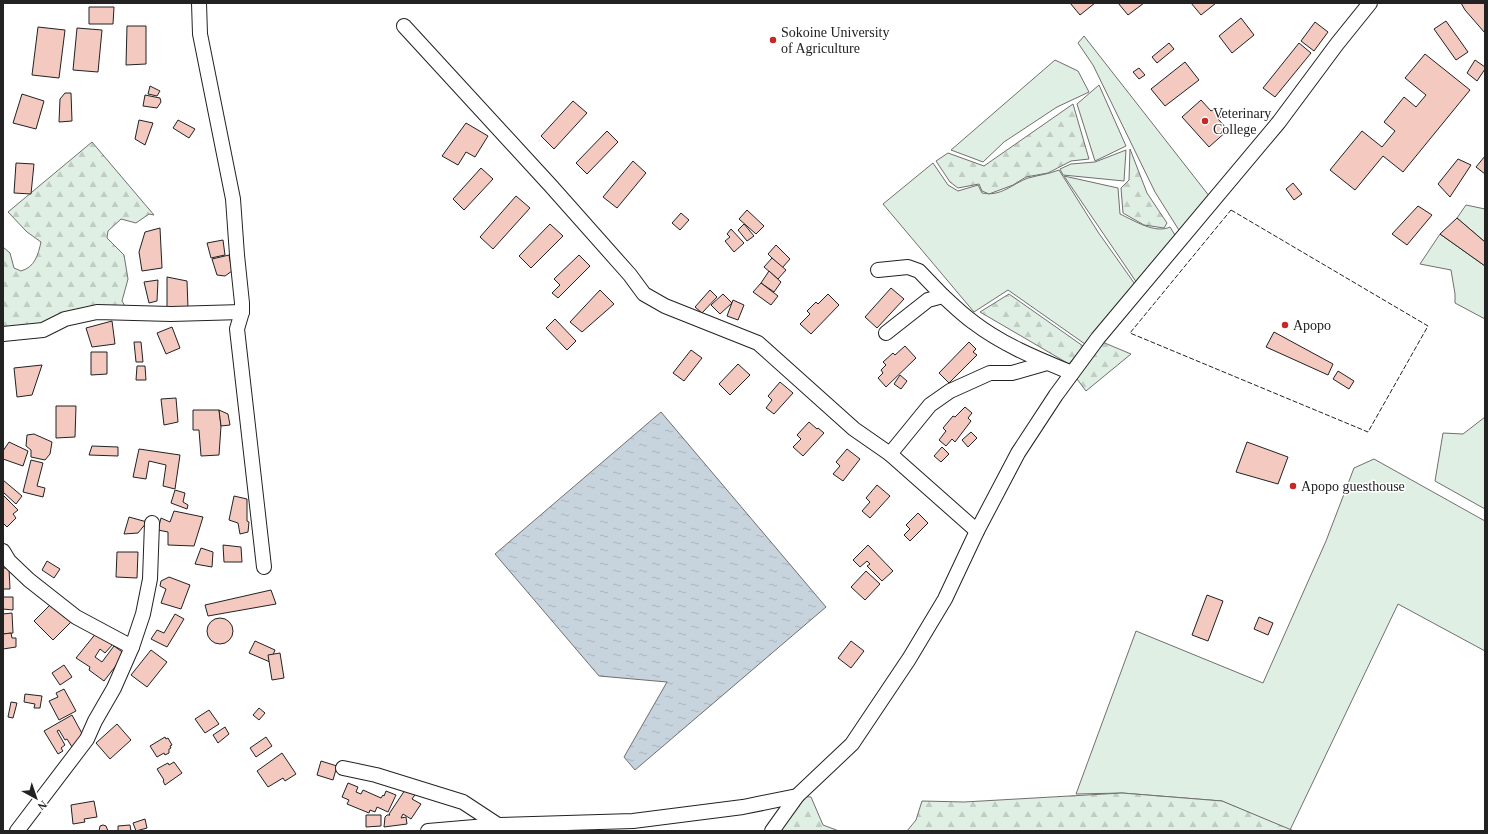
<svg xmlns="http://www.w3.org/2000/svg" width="1488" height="834" viewBox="0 0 1488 834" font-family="'Times New Roman',serif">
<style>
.grass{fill:#e0efe3;stroke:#6f6f6f}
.forest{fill:url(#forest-firs);stroke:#6f6f6f}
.water{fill:url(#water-ripples);stroke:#6f6f6f}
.building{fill:#f3c9c0;stroke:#222}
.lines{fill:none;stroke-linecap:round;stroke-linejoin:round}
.minor-casing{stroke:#222;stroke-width:16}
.minor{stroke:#fff;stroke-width:14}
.fence{stroke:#222;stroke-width:1;stroke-dasharray:5 2;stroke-linecap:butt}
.poi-dot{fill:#c62828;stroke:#fff;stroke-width:1.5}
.labels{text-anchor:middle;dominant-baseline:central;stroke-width:3;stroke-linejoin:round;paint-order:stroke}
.poi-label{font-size:14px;fill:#222;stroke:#fff;text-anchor:start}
</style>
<defs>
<pattern id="forest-firs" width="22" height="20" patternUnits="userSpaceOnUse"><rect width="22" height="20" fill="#e0efe3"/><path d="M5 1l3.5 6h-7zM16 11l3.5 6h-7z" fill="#c0cdc2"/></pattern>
<pattern id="water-ripples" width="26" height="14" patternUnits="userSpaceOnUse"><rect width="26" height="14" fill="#c7d3dd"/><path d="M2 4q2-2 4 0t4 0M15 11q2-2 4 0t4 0" fill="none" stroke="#abb5bd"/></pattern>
</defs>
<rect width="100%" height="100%" fill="#fff"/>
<g class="grass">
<path d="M1084,36L1210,197L1182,235L1155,192L1093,65L1078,43Z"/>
<path d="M1055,60L1078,71L1089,92L1057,107L1004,142L983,162L951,150Z"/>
<path d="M1099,85L1126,146L1095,161L1077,104Z"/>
<path d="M1126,150L1124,181L1063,175L1060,169L1071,164L1095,162Z"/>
<path d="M933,163L948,185L958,191L978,185L982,193C1001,197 1012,184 1028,178C1039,175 1049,174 1059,170L1098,232L1137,287L1085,344L1008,290L974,312L883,204Z"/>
<path d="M1064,176L1118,188L1120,214C1135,221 1155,234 1170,227L1178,240L1139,286Z"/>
<path d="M1466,205L1485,209V242L1457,218Z"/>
<path d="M1440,234L1485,266V319L1455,303V294L1451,270L1420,264Z"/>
<path d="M1485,417V509L1435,481L1443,433L1463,434Z"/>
<path d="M1374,459L1485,521V651L1398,604L1290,830L1222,801L1122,793L1076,794L1136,631L1263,683L1326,541L1354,468Z"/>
</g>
<g class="forest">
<path d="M1073,104L1089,159L1071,161L1048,173L1026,177L1013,185L989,194L982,191L979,184L958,188L950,182L936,161L948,153L984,166Z"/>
<path d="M92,142L154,215L149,214L136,223L121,219L108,231L107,238L124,255L128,279L122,301L130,314L3,334V247L10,253L14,268L21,271C35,267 38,255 41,242L27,232L8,212Z"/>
<path d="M1130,149L1147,193L1167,223L1164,228L1144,225L1123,213L1121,188L1129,180Z"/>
<path d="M1009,294L1083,346L1069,364L980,312Z"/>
<path d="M1100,341L1131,354L1086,391L1074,375Z"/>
<path d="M1122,793L1222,801L1294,831H907L916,820L922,801L964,802Z"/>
<path d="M797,796L811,797L823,825L839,831H772Z"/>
</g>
<path class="water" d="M661,412L826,607L635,770L624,757L667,682L599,676L495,554Z"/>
<g class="building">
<path d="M1070,3H1095L1080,15Z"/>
<path d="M1118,3H1144L1128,15Z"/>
<path d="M1191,3H1216L1201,15Z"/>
<path d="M1461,3H1485V33L1465,10Z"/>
<path d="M89,7H114L113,24H89Z"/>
<path d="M1241,18L1254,35L1232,53L1219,36Z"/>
<path d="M1446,21L1468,52L1456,60L1434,29Z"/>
<path d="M1315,22L1328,32L1314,51L1301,41Z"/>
<path d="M127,26H146V64L126,65Z"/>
<path d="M38,27L65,30L59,78L32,75Z"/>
<path d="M77,28L102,30L98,72L73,70Z"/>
<path d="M1169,43L1174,49L1157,63L1152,57Z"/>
<path d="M1299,43L1311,53L1275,97L1263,88Z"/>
<path d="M1425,54L1470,90L1403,172L1383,156L1355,190L1330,170L1362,131L1382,147L1395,131L1384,122L1404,97L1416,107L1426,95L1405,78Z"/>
<path d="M1475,60L1485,67V69L1477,81L1467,73Z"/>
<path d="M1185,62L1199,80L1165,106L1151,89Z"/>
<path d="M1139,68L1145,75L1139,79L1133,72Z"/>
<path d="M150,86L160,91L157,96L148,94Z"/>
<path d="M65,93H71L72,121L59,122L60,99Z"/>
<path d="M22,94L44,101L36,129L13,123Z"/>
<path d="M145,95L160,98L161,102L157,108L143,106Z"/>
<path d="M1201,100L1211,111L1214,109L1221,117L1218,119L1228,130L1209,147L1182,117Z"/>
<path d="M573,101L587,113L554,149L541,136Z"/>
<path d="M139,120L153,123L145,145L135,139Z"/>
<path d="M178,120L195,129L189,138L173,128Z"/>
<path d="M466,123L488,136L475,157L466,152L458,165L442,156Z"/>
<path d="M607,131L618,142L587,174L576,163Z"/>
<path d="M1485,156V174L1476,167Z"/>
<path d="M1458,159L1471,165L1450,197L1438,184Z"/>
<path d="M633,161L646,173L617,208L603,197Z"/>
<path d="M16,163L34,164L31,194L14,193Z"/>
<path d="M481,168L493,179L464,210L453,199Z"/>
<path d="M1293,183L1302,194L1294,200L1286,189Z"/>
<path d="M516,196L530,208L493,249L480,237Z"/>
<path d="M1418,206L1432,215L1407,245L1392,234Z"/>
<path d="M747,210L764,226L756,234L739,219Z"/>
<path d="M681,213L689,220L680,230L672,223Z"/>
<path d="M1457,218L1485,242V266L1440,234Z"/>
<path d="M550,224L563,236L531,268L519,256Z"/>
<path d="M744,224L754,236L747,241L738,230Z"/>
<path d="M160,228L162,268L142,271L139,252L145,232Z"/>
<path d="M731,229L744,243L734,252L725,241L730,237L727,234Z"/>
<path d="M223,240L225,255L211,258L207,243Z"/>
<path d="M776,245L790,259L782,268L768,254Z"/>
<path d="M229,255L232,271L225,276L217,275L212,259Z"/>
<path d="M579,255L590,266L558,298L552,293L560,285L554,279Z"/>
<path d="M772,258L786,270L778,279L764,267Z"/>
<path d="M769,271L781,282L774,292L761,283Z"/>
<path d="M167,277L187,281L188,308L167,309Z"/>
<path d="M158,280L157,301L149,303L144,282Z"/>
<path d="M761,283L778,296L771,305L753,292Z"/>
<path d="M891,288L904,299L877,328L865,317Z"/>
<path d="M600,290L614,304L582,332L570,322Z"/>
<path d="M710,290L717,297L702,313L695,307Z"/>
<path d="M723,294L732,303L720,314L711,305Z"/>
<path d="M828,294L839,305L811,334L800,324L810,314L807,311L816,302L818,304Z"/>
<path d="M733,300L744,305L738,320L727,316Z"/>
<path d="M555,319L576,341L567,350L546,328Z"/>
<path d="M112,321L115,344L92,347L86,328Z"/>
<path d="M172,327L180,348L166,354L157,333Z"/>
<path d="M1274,332L1333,364L1328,375L1266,347Z"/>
<path d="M134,342H141L143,362H136Z"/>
<path d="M969,342L976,349L973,352L977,355L949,383L939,373Z"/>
<path d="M905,346L916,358L886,387L878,378L883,373L881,370L886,365L883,362L893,353L895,355Z"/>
<path d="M691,350L702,358L684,381L673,373Z"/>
<path d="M91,352H107V374L91,375Z"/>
<path d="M738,364L750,375L730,395L719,384Z"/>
<path d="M42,365L32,395L17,397L14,368Z"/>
<path d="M137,366H145L146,380H136Z"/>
<path d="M1338,371L1354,381L1349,389L1333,379Z"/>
<path d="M900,375L907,381L901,389L894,384Z"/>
<path d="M780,382L793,393L774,414L766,408L772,400L768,396Z"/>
<path d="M176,398L178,422L164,425L161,399Z"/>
<path d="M56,406H76L75,437L56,438Z"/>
<path d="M965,407L972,413L968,418L971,421L955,442L952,439L946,446L939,440L946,431L943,428L953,416L955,417Z"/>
<path d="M193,410H219L221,426L219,455L201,456L199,430H193Z"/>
<path d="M219,410L228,414L230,425L221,426Z"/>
<path d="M809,422L817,429L818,428L824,433L803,456L793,447L801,439L797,435Z"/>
<path d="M971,432L977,438L968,447L962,440Z"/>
<path d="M34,434L52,442L50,454L45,460L31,457V450L26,446L27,435Z"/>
<path d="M9,442L28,451L23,466L3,459V451Z"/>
<path d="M1247,442L1288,457L1278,484L1236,472Z"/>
<path d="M92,446L118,447V456L89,455Z"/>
<path d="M942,447L949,454L941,462L934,456Z"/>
<path d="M139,449L180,455L175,489L163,486L166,465L149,461L146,479L133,477Z"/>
<path d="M847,449L860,459L843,481L833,474L840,466L836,462Z"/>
<path d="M31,460L43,463L37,486L45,488L43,497L23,492Z"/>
<path d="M3,480L22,496L16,504L3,492Z"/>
<path d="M877,485L890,496L870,518L862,511L870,502L866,498Z"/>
<path d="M175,490L185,493L183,502L188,505L187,509L171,503Z"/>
<path d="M3,495L18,510L13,514L16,518L7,527L3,523Z"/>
<path d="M234,496L247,499V521L249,522L248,532L240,534L238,523L229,520Z"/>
<path d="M174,511L203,517L194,546L168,545V532L158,530L161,518L170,522Z"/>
<path d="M918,513L928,523L910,541L904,535L910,529L906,525Z"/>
<path d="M129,517L147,522L138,533L124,534Z"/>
<path d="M223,545L241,547L242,562H224Z"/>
<path d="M868,545L893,571L882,581L867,566L870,564L867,561L860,567L853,560Z"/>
<path d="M201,548L213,552L212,567L195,564Z"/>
<path d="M117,552H138L137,578L116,577Z"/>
<path d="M47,561L60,569L54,578L42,570Z"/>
<path d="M3,568H9L10,589H3Z"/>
<path d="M866,571L880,584L865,600L851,587Z"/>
<path d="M169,577L190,585L181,609L161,603L166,589L160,586L161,581Z"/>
<path d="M271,590L276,604L208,616L205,605Z"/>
<path d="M1207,595L1223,601L1208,641L1192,635Z"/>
<path d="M3,597H13V610L3,609Z"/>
<path d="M52,603L71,622L53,640L34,621Z"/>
<path d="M12,613L13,633L3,634V614Z"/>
<path d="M175,614L184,619L167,647L151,639L157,630L164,633Z"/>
<path d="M1259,617L1273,623L1268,635L1254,629Z"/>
<circle cx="220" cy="631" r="13"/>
<path d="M97,632L113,644L105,653L100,649L95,657L102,662L114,646L125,654L104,681L89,670L90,667L76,658Z"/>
<path d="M11,633L12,638H16V647L3,649V634Z"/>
<path d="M255,641L275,650L270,662L249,653Z"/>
<path d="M851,641L864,651L851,668L838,658Z"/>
<path d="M151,650L167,662L147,687L131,675Z"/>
<path d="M280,653L284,678L272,680L268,655Z"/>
<path d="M64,665L72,677L60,685L52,673Z"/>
<path d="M64,689L76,711L59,720L49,701L58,697L56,693Z"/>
<path d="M25,694L42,696L40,708H34L35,704L24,702Z"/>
<path d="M11,702L17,703L13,718L8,717Z"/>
<path d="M259,708L265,713L259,720L253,715Z"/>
<path d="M209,710L219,724L205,733L195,719Z"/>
<path d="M72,715L85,739L72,747L67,739L65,740L59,730L57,731L65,745L61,748L63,751L58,754L44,731Z"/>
<path d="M117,724L131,740L110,759L96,743Z"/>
<path d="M225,727L229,734L218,743L213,735Z"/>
<path d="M165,737L166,739L168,738L172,745L170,746L171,748L169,749V753L165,755L164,753L157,757L150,746Z"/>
<path d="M266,737L272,746L256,757L250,748Z"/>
<path d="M282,753L296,774L285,781L283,778L268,787L257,771Z"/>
<path d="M321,761L337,766L333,780L317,775Z"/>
<path d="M174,762L182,773L165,785L163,781L164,780L157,769L164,765L168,763L169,765Z"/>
<path d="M348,783L358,787L356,792L361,794L363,790L381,798L383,795L384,796L386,791L396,795L388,812L377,807L375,812L370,810L369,813L347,804L349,800L342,797Z"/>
<path d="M407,787L417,792L412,799L421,804L411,819L403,814L401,818L406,817L407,824L384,827L385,817L387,815H390L389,814Z"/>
<path d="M94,801L97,817L84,819L85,822L73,824L71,805Z"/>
<path d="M366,815H381V826L366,827Z"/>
<path d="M145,819L147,828L136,831L133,823Z"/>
<path d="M103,825L106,826L108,831H99L100,826Z"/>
<path d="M130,825L131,831H118V826Z"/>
</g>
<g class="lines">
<g class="minor-casing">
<g id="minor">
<path d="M199,3L200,34L233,199L237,255L242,303V312L237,329L264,567"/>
<path d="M404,26L551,186L630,275L644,294L665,306L758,343L854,429L890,454L977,531"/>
<path d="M878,270L908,267L919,271L943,296"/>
<path d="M886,333L928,300L943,296C953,305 962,314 973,322C1003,345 1038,359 1072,373"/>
<path d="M3,334L43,330L65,319L97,312L171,314L242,312"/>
<path d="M890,454L930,405L950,391L990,373H1012L1047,363"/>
<path d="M3,551L9,561L29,580L76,617L132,647L114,688L95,721L87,739L17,831"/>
<path d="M132,647L143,614L150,579L152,523"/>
<path d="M343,768L376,775L463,802L498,825"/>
<path d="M428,831L498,825L633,821L743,807L797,796L852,744L909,659L945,599L977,531L1018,453L1056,395L1098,338L1279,122L1337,44L1370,3"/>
<path d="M772,831L797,796"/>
</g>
</g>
<use href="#minor" class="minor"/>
<path class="fence" d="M1231,210L1428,326L1368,432L1130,333Z"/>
</g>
<g class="poi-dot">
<circle cx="773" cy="40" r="4"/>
<circle cx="1205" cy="121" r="4"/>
<circle cx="1285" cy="325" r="4"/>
<circle cx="1293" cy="486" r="4"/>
</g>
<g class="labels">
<g class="poi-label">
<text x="781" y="32">Sokoine University<tspan x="781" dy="16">of Agriculture</tspan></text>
<text x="1213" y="113">Veterinary<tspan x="1213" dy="16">College</tspan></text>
<text x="1293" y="325">Apopo</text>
<text x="1301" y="486">Apopo guesthouse</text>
</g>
</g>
<rect width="1488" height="834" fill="none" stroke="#222222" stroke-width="8"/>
<g transform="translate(36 798) rotate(140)" stroke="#ffffff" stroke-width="3" paint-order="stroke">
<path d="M0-3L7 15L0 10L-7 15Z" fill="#222222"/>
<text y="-6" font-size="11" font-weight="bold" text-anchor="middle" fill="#222222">N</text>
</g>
</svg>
